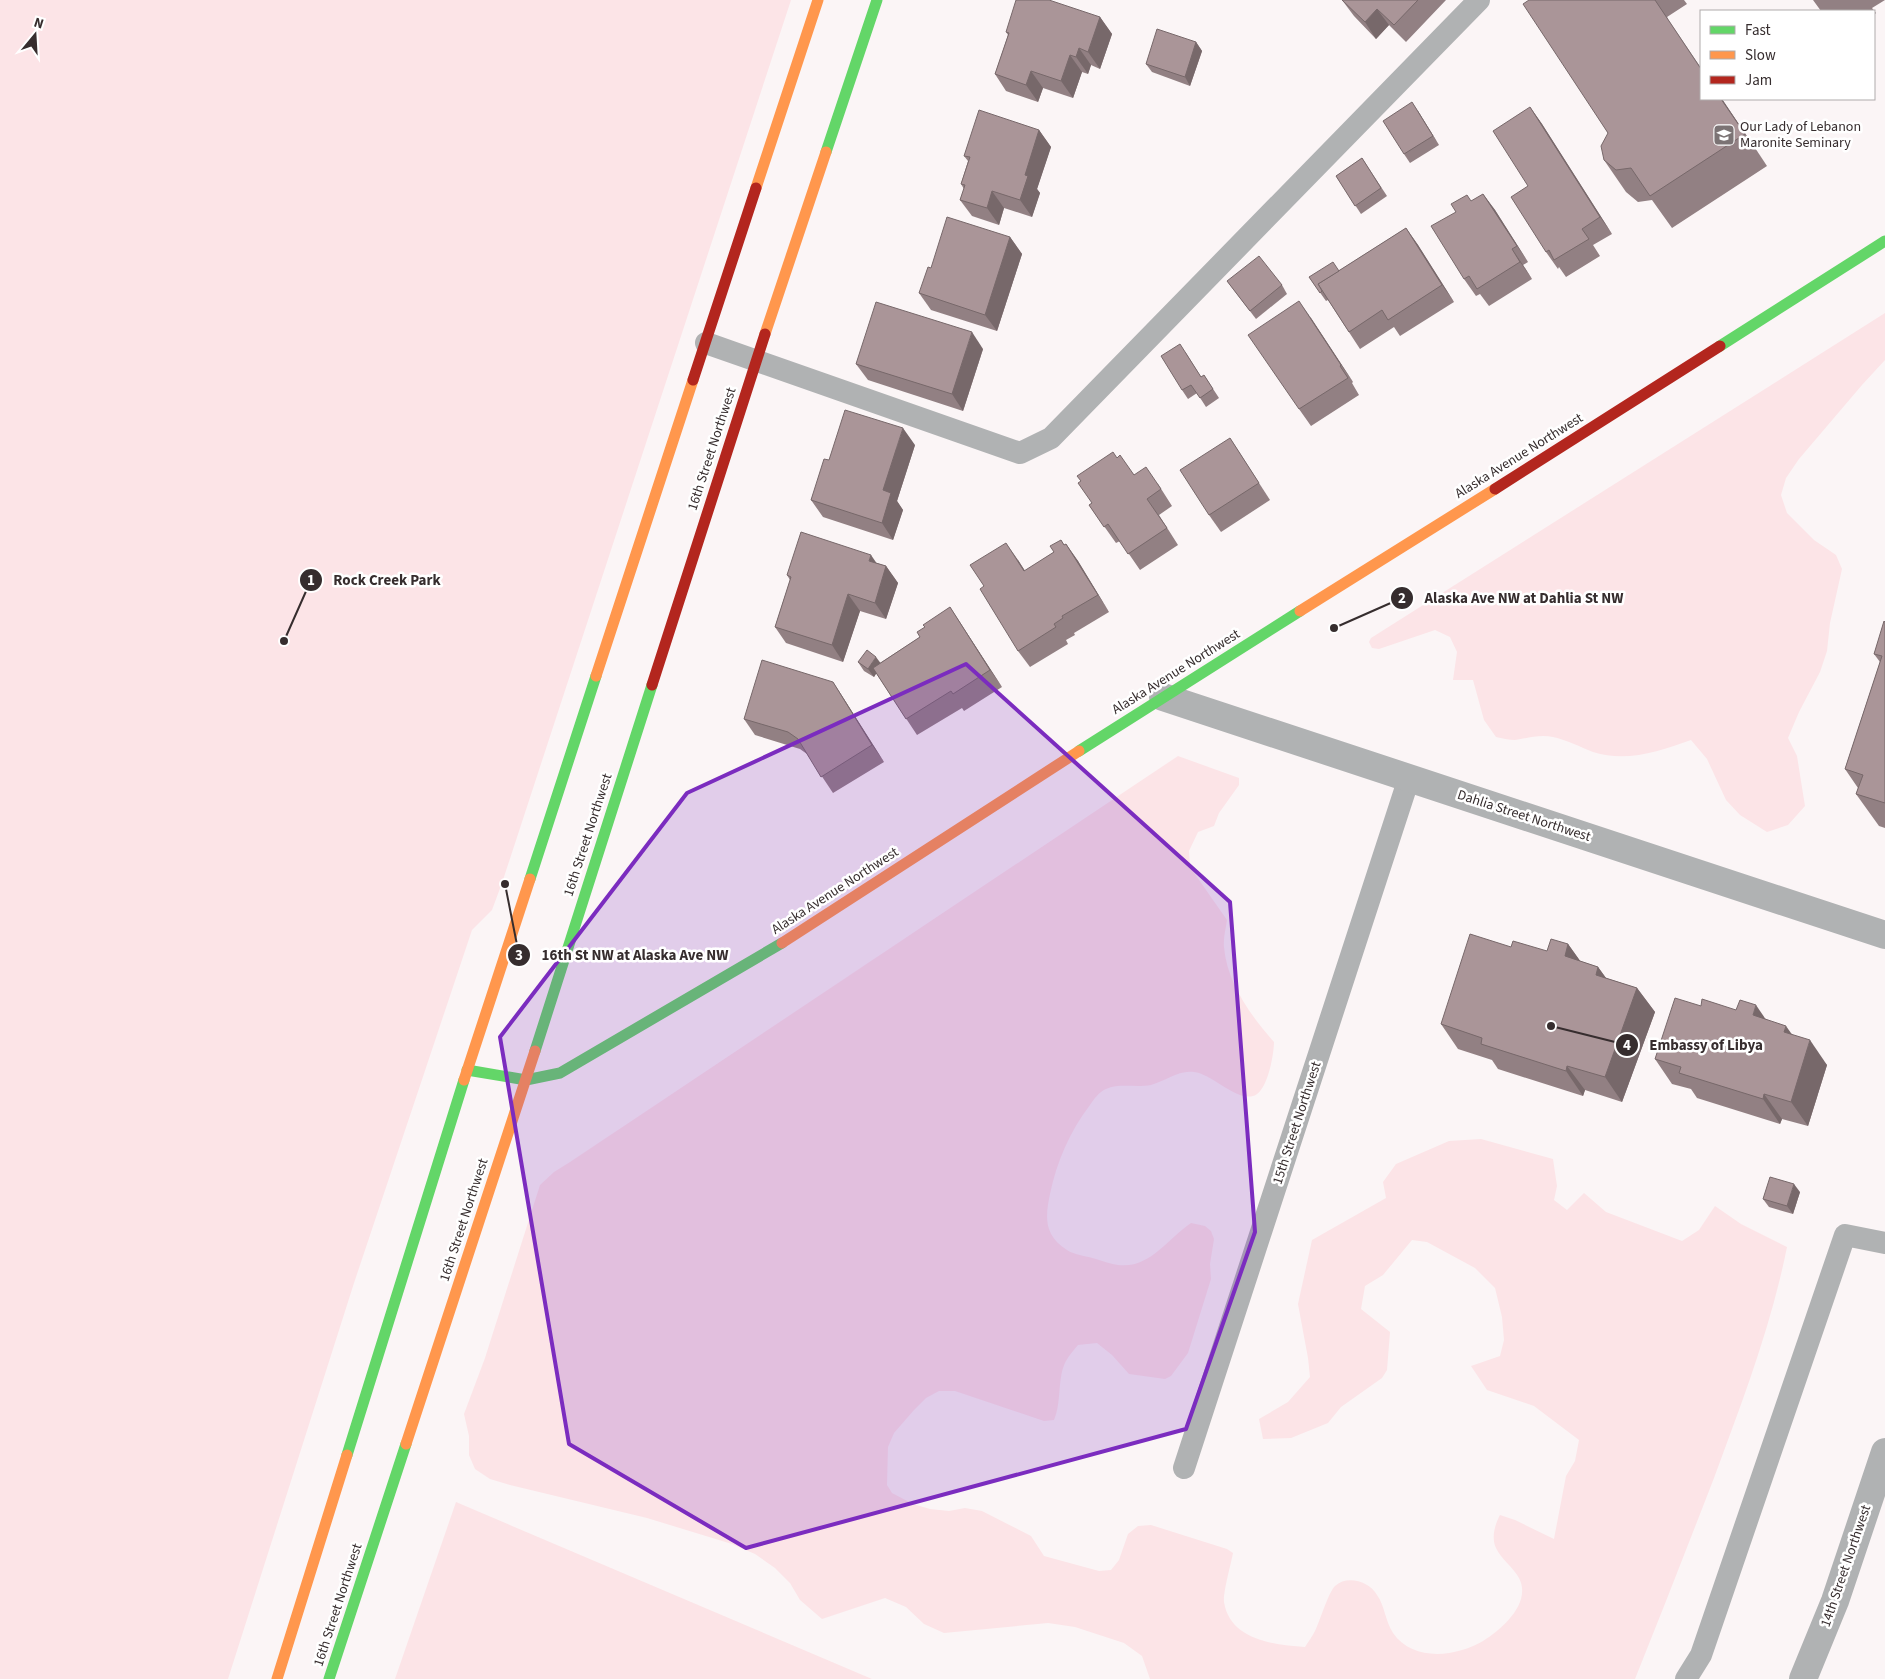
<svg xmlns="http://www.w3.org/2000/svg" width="1885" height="1679" viewBox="0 0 1885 1679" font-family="'Source Sans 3',sans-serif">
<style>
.green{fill:#fce4e7}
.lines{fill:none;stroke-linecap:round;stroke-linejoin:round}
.lane{stroke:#b0b2b3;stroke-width:22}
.street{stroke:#b0b2b3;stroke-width:28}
.fast{stroke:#63d668;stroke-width:11}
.slow{stroke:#ff974d;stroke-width:11}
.jam{stroke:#b3261e;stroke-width:11}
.wall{fill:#928083}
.shaded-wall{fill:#77686a}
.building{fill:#aa9598;stroke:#77686a}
.marked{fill:#7b2cbf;fill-opacity:0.2;stroke:#7b2cbf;stroke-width:4;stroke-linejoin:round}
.labels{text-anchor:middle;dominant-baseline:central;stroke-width:5;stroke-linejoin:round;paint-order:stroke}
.poi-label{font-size:14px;fill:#362d2e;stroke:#fff;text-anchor:start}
.street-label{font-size:14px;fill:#362d2e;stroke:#fff}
.leader{fill:none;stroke:#362d2e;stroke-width:2}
.callout-dot{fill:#362d2e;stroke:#fff;stroke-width:2}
.mark-label{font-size:15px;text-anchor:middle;font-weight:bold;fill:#fff}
.callout-label{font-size:15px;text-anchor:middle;font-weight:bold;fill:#362d2e;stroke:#fff;stroke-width:5;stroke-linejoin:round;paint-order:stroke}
</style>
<rect width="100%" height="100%" fill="#fbf5f6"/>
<g class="green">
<path d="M0,0H791L502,883L492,910L472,930L354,1283L228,1679H0Z"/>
<path d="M1885,313V360L1862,385L1799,459L1786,478L1781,495L1787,513L1814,540L1836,555L1842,569L1830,623L1827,651L1820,672L1799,712L1788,738L1797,756L1805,806L1788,825L1767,832L1740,815L1726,800L1707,759L1691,740C1659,751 1627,763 1593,752C1580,747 1567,740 1553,737C1540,734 1528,738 1515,740C1509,740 1502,738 1496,737L1484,720L1473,680H1453L1457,652L1450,637L1435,630L1379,649L1372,648L1369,642L1371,638Z"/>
<path d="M1178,756L1239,778V785L1219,813L1214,826L1198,832L1189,851L1190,867L1227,920C1226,928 1223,938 1224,947C1227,983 1251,1016 1274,1042C1274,1055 1267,1093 1253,1096C1236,1101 1212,1074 1194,1072C1178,1070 1166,1081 1151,1085C1136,1088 1120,1083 1106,1089C1099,1092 1094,1099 1090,1105C1070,1131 1057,1161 1050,1194C1045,1218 1044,1235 1067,1250C1074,1255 1087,1256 1096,1259C1103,1261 1111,1264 1118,1265C1150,1269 1167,1239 1191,1223L1205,1226L1211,1231L1214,1239L1210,1264L1211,1279L1188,1353L1171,1376L1165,1379L1129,1374L1112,1355L1097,1343L1078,1345C1074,1350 1069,1355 1066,1361C1057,1377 1062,1402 1054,1420L1044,1421L955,1391H939L926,1398L914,1410L894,1433L888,1447L887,1485L892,1493L913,1504L930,1509L949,1511L965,1508L982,1511L1031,1536L1044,1556L1099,1571L1111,1570L1119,1560L1128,1534L1138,1526L1151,1525L1227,1549L1233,1553C1231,1564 1223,1592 1224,1602C1230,1640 1274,1645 1305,1647C1308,1642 1312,1637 1315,1631C1320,1621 1328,1593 1335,1586C1347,1575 1369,1581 1377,1595C1385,1606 1385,1621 1393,1633C1413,1662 1456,1657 1483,1641C1502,1629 1532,1603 1519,1578C1513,1567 1501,1559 1496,1548C1491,1538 1495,1524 1500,1515L1515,1520L1554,1539L1566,1476L1575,1461L1579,1440L1534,1406L1487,1390L1471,1366L1500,1356L1504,1340L1502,1317L1495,1288L1475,1268L1427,1242L1412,1240L1383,1275L1365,1286L1361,1309L1390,1332L1387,1370L1382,1378L1341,1407L1328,1423L1291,1438L1263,1439L1259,1419L1288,1402L1310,1377L1308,1358L1298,1304L1312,1240L1386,1198L1383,1182L1396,1164L1449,1141L1481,1139L1553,1159L1557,1186L1554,1200L1567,1210L1584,1193L1606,1212L1682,1241L1699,1230L1715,1206L1741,1224L1787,1247C1771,1327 1742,1402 1714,1478C1688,1545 1662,1612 1635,1679H1150L1142,1656L1124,1643L1075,1627L1048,1623L944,1633L924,1624L906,1607L885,1598L822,1619L800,1600L790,1583L775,1568L755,1554L732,1544L647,1518L510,1485L490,1479L475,1469L469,1455V1436L464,1414L485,1358L540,1185L554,1172L570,1162Z"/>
<path d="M456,1502L872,1679H395Z"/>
</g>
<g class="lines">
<g class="lane">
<path d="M706,343L1020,453L1051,438L1479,0"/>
<path d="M1184,1468L1409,778"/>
<path d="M1686,1679L1701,1655L1845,1235L1885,1243"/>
</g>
<g class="street">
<path d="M1163,697L1885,935"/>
<path d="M1803,1679L1835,1601L1885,1452"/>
</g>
<g class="fast">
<path d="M826,152L877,0"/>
<path d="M1720,346L1885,241"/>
<path d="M1079,751L1300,611"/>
<path d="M530,879L596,676"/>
<path d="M535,1051L652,685"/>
<path d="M467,1070L526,1080L560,1073L782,943"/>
<path d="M347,1455L464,1080"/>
<path d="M329,1679L406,1444"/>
</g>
<g class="slow">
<path d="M756,188L818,0"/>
<path d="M765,334L826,152"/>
<path d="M1300,611L1495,489"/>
<path d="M596,676L693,380"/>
<path d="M782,943L1079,751"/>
<path d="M464,1080L530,879"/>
<path d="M406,1444L535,1051"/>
<path d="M277,1679L347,1455"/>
</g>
<g class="jam">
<path d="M693,380L756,188"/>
<path d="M1495,489L1720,346"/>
<path d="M652,685L765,334"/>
</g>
</g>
<g class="wall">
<path d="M1342,0H1446L1406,42L1389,25L1376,39L1354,16Z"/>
<path d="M1529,0H1684L1687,4L1667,17L1701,99H1722L1767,166L1672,228L1652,200L1638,202L1626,192L1604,160L1608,133Z"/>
<path d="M1813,0H1885L1872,8L1876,13L1874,15V11H1821Z"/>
<path d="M1100,17L1112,34L1100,69L1091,65L1088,74L1082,72L1073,98L1043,88L1038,102L1006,91L995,74L1008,35L1006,32Z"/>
<path d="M1196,42L1202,51L1190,86L1152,72L1146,64Z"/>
<path d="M1530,107L1542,124L1612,234L1593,245L1600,256L1566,277L1559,267L1558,269L1546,252L1528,186Z"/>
<path d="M1418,111L1439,145L1410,163L1404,154Z"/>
<path d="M1039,130L1051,147L1037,189L1040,193L1032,217L1004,208L999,225L972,216L960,200L964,189L961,184L968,161L964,156Z"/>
<path d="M1362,158L1387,196L1361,214L1336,176Z"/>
<path d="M1483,194L1495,210L1528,262L1523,265L1532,279L1489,306L1480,294L1476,296L1464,279L1456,212Z"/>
<path d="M1406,228L1418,245L1454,302L1400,336L1394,327L1360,349L1328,300L1326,301L1309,277L1340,270Z"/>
<path d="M1010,237L1022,254L997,331L931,310L919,293Z"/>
<path d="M1227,281L1282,285L1287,294L1256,319Z"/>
<path d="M1311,318L1353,382L1352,383L1359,395L1311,426L1299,409Z"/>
<path d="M983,349L963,411L868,380L856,364Z"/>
<path d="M1186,353L1201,377L1204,375L1219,398L1206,407L1197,393L1188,399L1182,390Z"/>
<path d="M1230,438L1270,500L1221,532L1209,515Z"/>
<path d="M915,445L897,501L903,510L893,540L823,517L811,500L829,460Z"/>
<path d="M1117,458L1134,475L1158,484L1172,506L1159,515L1178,545L1140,570L1120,541L1116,543L1089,505L1092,503Z"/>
<path d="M1061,540L1064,545L1066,544L1078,561L1109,612L1074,633L1075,635L1066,640L1068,644L1030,667L1018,651L984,586L1018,560L1025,571L1054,552Z"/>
<path d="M877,563L886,566L898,583L886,619L860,611L843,662L786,643L775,627L790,580L787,575Z"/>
<path d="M950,607L1002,687L964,711L962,708L917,735L876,673L874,677L864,671L858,662L880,663L920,637L925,627Z"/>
<path d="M1885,622V828L1879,826L1856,794L1858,788L1845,769L1880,662L1874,654Z"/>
<path d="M833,682L844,699L884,762L833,793L807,754L800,749L755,735L744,719Z"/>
<path d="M1568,944L1580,961L1598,967L1606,978L1637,988L1655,1012L1622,1102L1585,1090L1583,1096L1498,1069L1492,1060L1458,1049L1441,1024L1511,947L1547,951Z"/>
<path d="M1701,1006L1766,1019L1793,1035L1827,1065L1808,1126L1782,1119L1780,1124L1697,1098L1691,1089L1672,1084L1655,1059Z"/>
<path d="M1800,1192L1793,1214L1769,1207L1763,1199Z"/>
</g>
<g class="shaded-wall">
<path d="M1655,0L1701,68V69Z"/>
<path d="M1377,9L1389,25L1376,39L1365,22Z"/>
<path d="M1100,17L1112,34L1100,69L1088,52Z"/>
<path d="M1196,42L1202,51L1190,86L1185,77Z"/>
<path d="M1079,48L1091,65L1088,74L1076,57Z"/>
<path d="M1070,55L1082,72L1073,98L1061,81Z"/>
<path d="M1031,71L1043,88L1038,102L1026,85Z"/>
<path d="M1721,99H1722L1767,166L1745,134Z"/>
<path d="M1412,102L1418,111L1439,145L1433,136Z"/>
<path d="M1530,107L1542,124L1612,234L1600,217Z"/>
<path d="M1039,130L1051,147L1037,189L1040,193L1032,217L1020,200L1025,175Z"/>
<path d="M992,191L1004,208L999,225L987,208Z"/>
<path d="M1483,194L1495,210L1528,262L1517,246Z"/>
<path d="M1406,228L1418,245L1454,302L1442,285Z"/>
<path d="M1010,237L1022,254L997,331L985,315Z"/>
<path d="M1512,249L1523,265L1532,279L1520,262Z"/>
<path d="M1299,301L1311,318L1353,382L1341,365Z"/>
<path d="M972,332L983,349L963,411L952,394Z"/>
<path d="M903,428L915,445L897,501L903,510L893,540L882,523L883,490Z"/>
<path d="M1006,543L1018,560L1036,588L1024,571Z"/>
<path d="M1066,544L1078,561L1109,612L1098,595Z"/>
<path d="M871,555L882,571L869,561Z"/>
<path d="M886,566L898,583L886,619L875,603Z"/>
<path d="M848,594L860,611L843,662L832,645Z"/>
<path d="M950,607L961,624L1002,687L990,670Z"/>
<path d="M876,657L882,665L874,677L868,669Z"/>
<path d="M833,682L844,699L884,762L872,745Z"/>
<path d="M1568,944L1586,969L1565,956Z"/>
<path d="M1598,967L1616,992L1596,975Z"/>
<path d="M1637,988L1655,1012L1622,1102L1605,1077Z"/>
<path d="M1756,1005L1773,1030L1753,1015Z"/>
<path d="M1786,1026L1803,1050L1784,1032Z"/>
<path d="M1810,1040L1827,1065L1808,1126L1791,1102Z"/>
<path d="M1567,1066L1585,1090L1583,1096L1566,1071Z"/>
<path d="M1764,1094L1782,1119L1780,1124L1763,1099Z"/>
<path d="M1794,1184L1800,1192L1793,1214L1787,1206Z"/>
</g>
<g class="building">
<path d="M1016,0H1049L1100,17L1088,52L1079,48L1076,57L1070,55L1061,81L1031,71L1026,85L995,74L1009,33L1006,32Z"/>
<path d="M1342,0H1418L1394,25L1377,9L1365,22Z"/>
<path d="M1529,0H1655L1701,69V99H1721L1745,134L1650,196L1631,168L1616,170L1604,160L1601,146L1608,133L1523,4Z"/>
<path d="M1157,29L1196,42L1185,77L1146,64Z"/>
<path d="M1412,102L1433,136L1404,154L1383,121Z"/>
<path d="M1530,107L1600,217L1582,229L1589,239L1554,260L1549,250L1546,252L1511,197L1528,186L1493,131Z"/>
<path d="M979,110L1039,130L1025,175L1028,176L1020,200L992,191L987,208L960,200L965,185L961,184L970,157L964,156Z"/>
<path d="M1362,158L1381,188L1355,206L1336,176Z"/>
<path d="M1483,194L1517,246L1512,249L1520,262L1477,289L1469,276L1464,279L1431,226L1456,212L1451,204L1467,195L1471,201Z"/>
<path d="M947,217L1010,237L985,315L919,293L928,267L931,268Z"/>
<path d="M1406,228L1442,285L1388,320L1382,310L1349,332L1318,284Z"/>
<path d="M1259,256L1282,285L1250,311L1227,281Z"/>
<path d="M1333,262L1339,271L1318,284L1322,291L1320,293L1309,277Z"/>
<path d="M1299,301L1341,365L1340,366L1348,378L1299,409L1248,335Z"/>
<path d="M876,302L972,332L952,394L856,364Z"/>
<path d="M1180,344L1201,377L1204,375L1213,389L1200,398L1191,385L1182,390L1161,356Z"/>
<path d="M845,410L903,428L883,490L891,493L882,523L811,500L824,459L829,460Z"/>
<path d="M1230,438L1259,483L1209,515L1180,470Z"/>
<path d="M1113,452L1117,458L1120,455L1134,475L1146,467L1161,489L1147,499L1167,528L1128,554L1108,524L1104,527L1089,505L1092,503L1078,483L1081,481L1077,476Z"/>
<path d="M801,532L871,555L869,561L886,566L875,603L848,594L832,645L775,627L791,577L787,575Z"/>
<path d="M1061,540L1064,545L1066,544L1098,595L1062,616L1063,618L1054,624L1056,627L1018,651L980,589L984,586L970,565L1006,543L1024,571L1054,552L1050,546Z"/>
<path d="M950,607L990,670L953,694L951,691L906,719L873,668L920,637L917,632L925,627L923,625Z"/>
<path d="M1884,621L1885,622V803L1856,794L1863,775L1845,769L1882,656L1874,654Z"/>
<path d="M867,650L876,657L868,669L858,662Z"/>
<path d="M762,660L833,682L872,745L821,777L798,739L788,732L744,719Z"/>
<path d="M1470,934L1511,947L1513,941L1547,951L1551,939L1568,944L1565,956L1598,967L1596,975L1637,988L1605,1077L1567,1066L1566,1071L1481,1044L1482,1038L1441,1024Z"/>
<path d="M1675,998L1701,1006L1702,999L1736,1010L1740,1000L1756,1005L1753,1015L1786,1026L1784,1032L1810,1040L1791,1102L1764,1094L1763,1099L1679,1073L1681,1067L1655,1059Z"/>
<path d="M1770,1177L1794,1184L1787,1206L1763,1199Z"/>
</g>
<path class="marked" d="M966,664L1230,902L1255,1232L1186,1429L746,1548L569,1444L500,1037L687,793Z"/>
<defs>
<g id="university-square" transform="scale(1.125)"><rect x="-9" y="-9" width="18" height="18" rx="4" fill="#7b7374" stroke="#fff"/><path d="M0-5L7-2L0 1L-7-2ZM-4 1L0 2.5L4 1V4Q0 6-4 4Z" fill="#fff"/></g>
</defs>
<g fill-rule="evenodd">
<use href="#university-square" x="1724" y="135"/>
</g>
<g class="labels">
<g class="poi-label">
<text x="1740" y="127">Our Lady of Lebanon<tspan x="1740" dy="16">Maronite Seminary</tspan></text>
</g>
<g class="street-label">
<text transform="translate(712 449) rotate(-72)">16th Street Northwest</text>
<text transform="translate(1519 456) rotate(-32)">Alaska Avenue Northwest</text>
<text transform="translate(1176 672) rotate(-32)">Alaska Avenue Northwest</text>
<text transform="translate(1524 816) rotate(18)">Dahlia Street Northwest</text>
<text transform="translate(588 835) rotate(-72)">16th Street Northwest</text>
<text transform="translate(835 891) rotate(-33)">Alaska Avenue Northwest</text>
<text transform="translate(1297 1123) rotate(-72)">15th Street Northwest</text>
<text transform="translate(464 1220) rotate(-72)">16th Street Northwest</text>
<text transform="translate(1846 1566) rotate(-71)">14th Street Northwest</text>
<text transform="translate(338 1605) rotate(-72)">16th Street Northwest</text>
</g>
</g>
<path class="leader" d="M284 641L311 580M1334 628L1402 598M505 884L519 955M1551 1026L1627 1045"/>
<g class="callout-dot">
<circle cx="284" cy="641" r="5"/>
<circle cx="1334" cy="628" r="5"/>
<circle cx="505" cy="884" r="5"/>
<circle cx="1551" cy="1026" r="5"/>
<circle cx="311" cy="580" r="12"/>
<circle cx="1402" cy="598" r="12"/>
<circle cx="519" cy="955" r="12"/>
<circle cx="1627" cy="1045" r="12"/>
</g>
<g class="mark-label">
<text x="311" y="585">1</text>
<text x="1402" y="603">2</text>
<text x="519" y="960">3</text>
<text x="1627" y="1050">4</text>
</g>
<g class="callout-label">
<text x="387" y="585">Rock Creek Park</text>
<text x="1524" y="603">Alaska Ave NW at Dahlia St NW</text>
<text x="635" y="960">16th St NW at Alaska Ave NW</text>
<text x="1706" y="1050">Embassy of Libya</text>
</g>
<rect x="1700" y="10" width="175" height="90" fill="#ffffff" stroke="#afabab"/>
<rect x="1710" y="26" width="25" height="8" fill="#63d668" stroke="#afabab"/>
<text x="1745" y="35" font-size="15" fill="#362d2e">Fast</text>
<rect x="1710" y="51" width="25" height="8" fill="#ff974d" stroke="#afabab"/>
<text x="1745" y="60" font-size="15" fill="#362d2e">Slow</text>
<rect x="1710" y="76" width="25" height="8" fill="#b3261e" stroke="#afabab"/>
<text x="1745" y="85" font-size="15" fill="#362d2e">Jam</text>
<g transform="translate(35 35) rotate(18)" stroke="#ffffff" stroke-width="4" paint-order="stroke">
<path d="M0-4L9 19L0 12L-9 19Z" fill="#362d2e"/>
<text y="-8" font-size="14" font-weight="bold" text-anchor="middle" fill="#362d2e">N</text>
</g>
</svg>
